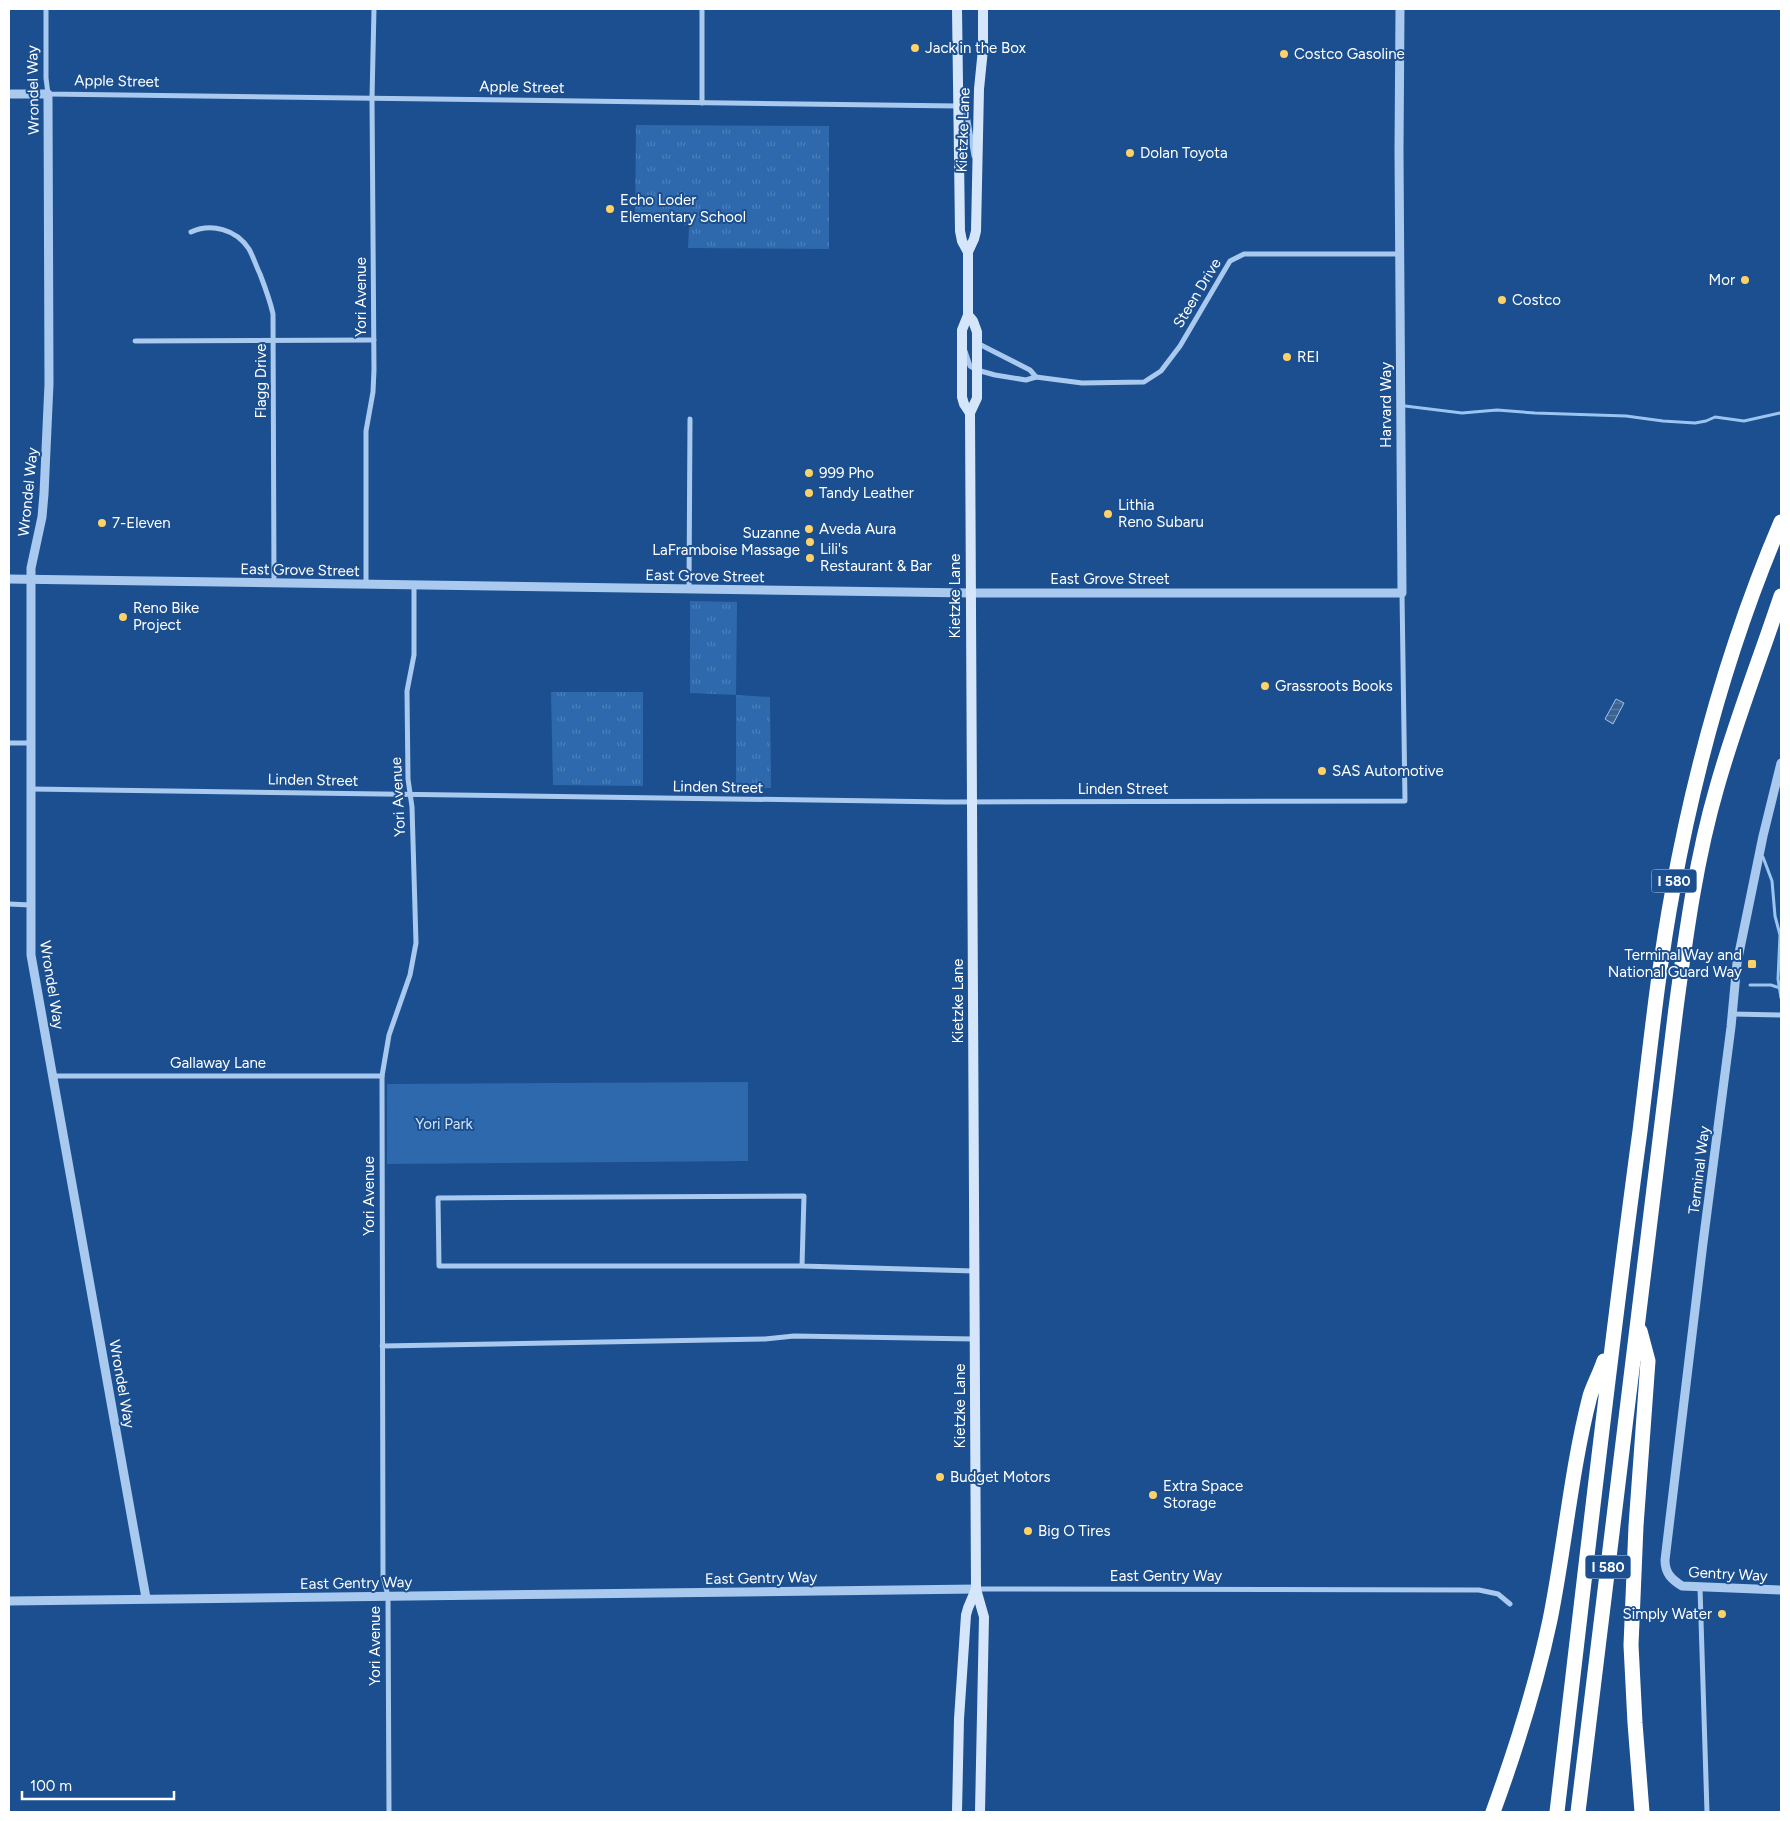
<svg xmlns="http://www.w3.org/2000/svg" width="1790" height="1821" viewBox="0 0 1790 1821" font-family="Figtree,sans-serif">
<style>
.grass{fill:url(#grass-tufts)}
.park{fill:#2e69ad}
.water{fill:url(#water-rules);stroke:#9cc4f0}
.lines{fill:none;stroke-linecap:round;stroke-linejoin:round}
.stream{stroke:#9cc4f0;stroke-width:3}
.minor{stroke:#a9c9ee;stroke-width:5}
.tertiary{stroke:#a9c9ee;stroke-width:9}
.secondary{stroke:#d6e6fa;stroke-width:10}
.motorway{stroke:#fff;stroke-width:15}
.poi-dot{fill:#ffd166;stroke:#1b4f8f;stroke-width:2}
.labels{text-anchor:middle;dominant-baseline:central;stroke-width:4;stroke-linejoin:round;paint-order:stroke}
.shield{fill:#1b4f8f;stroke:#bbcadd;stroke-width:1}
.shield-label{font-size:14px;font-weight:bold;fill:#fff}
.poi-label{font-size:15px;fill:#fff;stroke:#1b4f8f;text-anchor:start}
.street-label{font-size:15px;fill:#fff;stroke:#1b4f8f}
.park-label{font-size:15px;fill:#cfe3fa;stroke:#1b4f8f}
</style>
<defs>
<pattern id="grass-tufts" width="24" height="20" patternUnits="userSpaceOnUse" patternTransform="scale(1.25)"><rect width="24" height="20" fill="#2e69ad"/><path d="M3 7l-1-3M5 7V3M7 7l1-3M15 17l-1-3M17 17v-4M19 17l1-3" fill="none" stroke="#4d80b9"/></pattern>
<pattern id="water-rules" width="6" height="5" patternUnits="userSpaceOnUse" patternTransform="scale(1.25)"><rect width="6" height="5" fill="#3c6290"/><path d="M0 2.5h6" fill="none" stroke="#597aa1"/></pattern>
</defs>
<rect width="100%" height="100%" fill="#1b4f8f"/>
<g class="grass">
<path d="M636,125L829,126V249L688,248L689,227L682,223L635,222Z"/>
<path d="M690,601L737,602L736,695L770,697L771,788H736V695L690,693Z"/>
<path d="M551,692H643V786L553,785Z"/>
</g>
<path class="park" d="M748,1082V1161L387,1164V1084Z"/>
<path class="water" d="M1616,699L1624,703L1613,724L1605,719Z"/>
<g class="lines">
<g class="stream">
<path d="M1405,406L1462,413L1497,410L1535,413L1626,416L1663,421L1695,423L1706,421L1715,417L1744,421L1780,413"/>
<path d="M1763,857L1772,881L1775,916L1780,935L1778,979L1781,998"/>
<path d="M1750,985H1771L1780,988"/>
</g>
<g class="minor">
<path d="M46,9V78L48,94L958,106L966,109L974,156"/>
<path d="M702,9V103"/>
<path d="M191,232C211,223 236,229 249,249C253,256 256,266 260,274C265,287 270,300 273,314L274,584"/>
<path d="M135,341L374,340"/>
<path d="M977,343L1030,370L1036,377"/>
<path d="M965,351L970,366L977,370L995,375L1026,380L1036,377L1082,383L1144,382L1161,371L1180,346L1230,261L1244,254H1400"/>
<path d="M366,584V431L373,392L374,370L372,98L374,9"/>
<path d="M689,590L690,419"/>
<path d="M9,743H31"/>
<path d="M31,789L947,802L1405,801L1402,593"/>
<path d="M9,904L30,905"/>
<path d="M1732,1014L1781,1015"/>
<path d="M53,1076H382"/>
<path d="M802,1266L804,1196L438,1198L439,1266H802L974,1271"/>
<path d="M382,1346L765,1339L794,1336L974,1339"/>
<path d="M1700,1588L1707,1812"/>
<path d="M976,1589L1479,1590L1498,1594L1510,1604"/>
<path d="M389,1812L388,1596L383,1576L382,1076L389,1035L410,975L416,943L412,807L408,779L407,691L414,655V585"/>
</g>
<g class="tertiary">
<path d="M9,94H48L49,384L44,494L42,517L31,568V955L146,1598"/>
<path d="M9,579L970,593H1402L1399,151L1400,9"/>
<path d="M1781,763L1763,836L1737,963L1731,1027L1703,1243L1665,1560C1665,1573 1671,1579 1682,1586L1781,1590"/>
<path d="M9,1601L976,1589"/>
</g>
<g class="secondary">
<path d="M957,9L960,231L962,241L968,252"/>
<path d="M968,315L973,321L977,332V398L970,413L976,1589L984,1617L980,1812"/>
<path d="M970,413L964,404L962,397V330L968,315V252L974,239L976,231L979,89L983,49V9"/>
<path d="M957,1812L959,1719L966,1615L968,1608L976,1589"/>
</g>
<g class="motorway">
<path d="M1640,1331L1648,1361L1636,1526L1631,1645L1635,1723L1642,1812"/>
<path d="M1493,1812C1516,1749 1536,1686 1550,1620C1565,1546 1571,1470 1590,1396C1594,1384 1600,1373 1604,1361"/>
<path d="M1557,1812C1584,1585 1609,1357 1640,1131C1650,1050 1658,969 1673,889C1696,764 1731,639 1781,522"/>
<path d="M1578,1812L1676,1008C1686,934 1696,859 1717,787C1735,723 1760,659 1781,596"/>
</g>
</g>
<g class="poi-dot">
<circle cx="915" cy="48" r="5"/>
<circle cx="1284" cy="54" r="5"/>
<circle cx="1130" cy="153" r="5"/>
<circle cx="610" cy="209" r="5"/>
<circle cx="1745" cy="280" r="5"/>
<circle cx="1502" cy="300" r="5"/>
<circle cx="1287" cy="357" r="5"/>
<circle cx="809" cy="473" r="5"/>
<circle cx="809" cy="493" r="5"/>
<circle cx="1108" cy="514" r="5"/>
<circle cx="102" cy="523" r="5"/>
<circle cx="809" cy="529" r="5"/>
<circle cx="810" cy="542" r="5"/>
<circle cx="810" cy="558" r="5"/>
<circle cx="123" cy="617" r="5"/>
<circle cx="1265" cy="686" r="5"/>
<circle cx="1322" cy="771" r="5"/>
<rect x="1747" y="959" width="10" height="10" rx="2.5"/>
<circle cx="940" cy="1477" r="5"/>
<circle cx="1153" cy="1495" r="5"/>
<circle cx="1028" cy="1531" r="5"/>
<circle cx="1722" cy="1614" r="5"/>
</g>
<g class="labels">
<g class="shield">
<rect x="1651.5" y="869.5" width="45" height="23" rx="4"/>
<rect x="1585.5" y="1555.5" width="45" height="23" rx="4"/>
</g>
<g class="shield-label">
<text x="1674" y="881">I 580</text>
<text x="1608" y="1567">I 580</text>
</g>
<g class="poi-label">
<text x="925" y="48">Jack in the Box</text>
<text x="1294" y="54">Costco Gasoline</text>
<text x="1140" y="153">Dolan Toyota</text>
<text x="620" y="200">Echo Loder<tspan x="620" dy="17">Elementary School</tspan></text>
<text x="1735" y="280" text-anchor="end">Mor</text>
<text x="1512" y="300">Costco</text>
<text x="1297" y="357">REI</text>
<text x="819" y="473">999 Pho</text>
<text x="819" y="493">Tandy Leather</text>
<text x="1118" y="505">Lithia<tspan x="1118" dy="17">Reno Subaru</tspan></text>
<text x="112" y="523">7-Eleven</text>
<text x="819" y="529">Aveda Aura</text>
<text x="800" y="533" text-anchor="end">Suzanne<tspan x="800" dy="17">LaFramboise Massage</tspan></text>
<text x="820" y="549">Lili's<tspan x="820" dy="17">Restaurant &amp; Bar</tspan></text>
<text x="133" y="608">Reno Bike<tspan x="133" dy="17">Project</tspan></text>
<text x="1275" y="686">Grassroots Books</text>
<text x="1332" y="771">SAS Automotive</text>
<text x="1742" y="955" text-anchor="end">Terminal Way and<tspan x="1742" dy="17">National Guard Way</tspan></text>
<text x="950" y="1477">Budget Motors</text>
<text x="1163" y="1486">Extra Space<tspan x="1163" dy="17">Storage</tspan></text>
<text x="1038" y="1531">Big O Tires</text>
<text x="1712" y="1614" text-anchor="end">Simply Water</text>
</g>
<g class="street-label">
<text transform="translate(117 81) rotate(1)">Apple Street</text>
<text transform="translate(522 87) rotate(1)">Apple Street</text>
<text transform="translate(33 90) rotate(-91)">Wrondel Way</text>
<text transform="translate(963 130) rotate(-88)">Kietzke Lane</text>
<text transform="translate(1197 293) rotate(-59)">Steen Drive</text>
<text transform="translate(361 297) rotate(-90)">Yori Avenue</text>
<text transform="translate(261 381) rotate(-90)">Flagg Drive</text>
<text transform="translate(1386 405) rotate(-90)">Harvard Way</text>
<text transform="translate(28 492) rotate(-84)">Wrondel Way</text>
<text transform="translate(300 570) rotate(1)">East Grove Street</text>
<text transform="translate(705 576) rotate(1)">East Grove Street</text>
<text x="1110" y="579">East Grove Street</text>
<text transform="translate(955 596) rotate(-90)">Kietzke Lane</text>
<text transform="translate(313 780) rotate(1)">Linden Street</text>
<text transform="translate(718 787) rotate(1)">Linden Street</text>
<text x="1123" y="789">Linden Street</text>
<text transform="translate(398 797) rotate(-93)">Yori Avenue</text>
<text transform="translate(52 985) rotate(81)">Wrondel Way</text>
<text transform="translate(958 1001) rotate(-90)">Kietzke Lane</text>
<text x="218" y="1063">Gallaway Lane</text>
<text transform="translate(1699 1170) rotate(-83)">Terminal Way</text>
<text transform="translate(369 1196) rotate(-90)">Yori Avenue</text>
<text transform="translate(122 1384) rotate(80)">Wrondel Way</text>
<text transform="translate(960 1406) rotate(-90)">Kietzke Lane</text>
<text transform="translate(1728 1574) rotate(3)">Gentry Way</text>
<text x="1166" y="1576">East Gentry Way</text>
<text transform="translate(761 1578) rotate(-1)">East Gentry Way</text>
<text transform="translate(356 1583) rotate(-1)">East Gentry Way</text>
<text transform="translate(375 1646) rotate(-90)">Yori Avenue</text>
</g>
<g class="park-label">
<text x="444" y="1124">Yori Park</text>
</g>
</g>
<rect width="1790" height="1821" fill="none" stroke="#ffffff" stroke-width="20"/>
<path d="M22 1791v8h152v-8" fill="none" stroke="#ffffff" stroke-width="2.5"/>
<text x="30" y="1791" font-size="15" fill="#ffffff" stroke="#1b4f8f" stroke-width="4" paint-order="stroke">100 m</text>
</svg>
